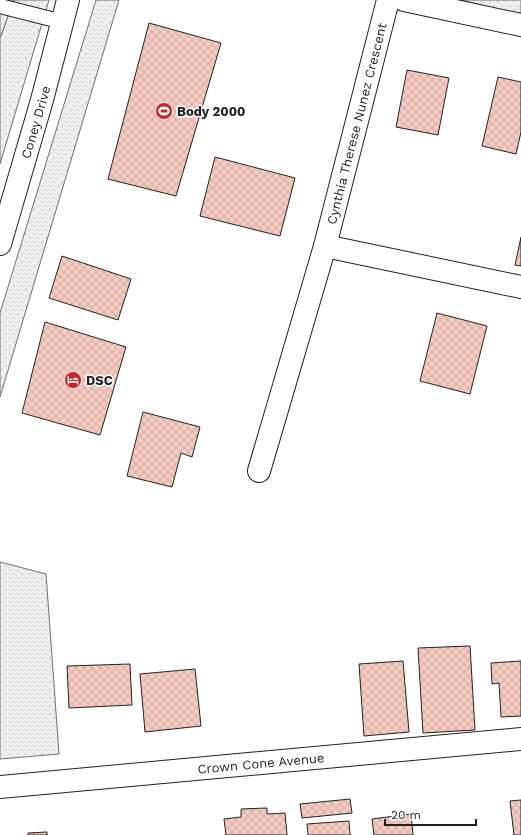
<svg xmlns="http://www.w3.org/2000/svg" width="521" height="835" viewBox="0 0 521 835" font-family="'Work Sans',sans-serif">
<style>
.grass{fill:url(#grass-dots);stroke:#6f6f6f}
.parking{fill:#ededed;stroke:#6f6f6f}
.building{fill:url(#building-cross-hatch);stroke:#222}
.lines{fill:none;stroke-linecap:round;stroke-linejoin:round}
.service-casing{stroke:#222;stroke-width:16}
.minor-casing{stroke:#222;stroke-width:24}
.tertiary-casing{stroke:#222;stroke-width:24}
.service{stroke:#fff;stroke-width:14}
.minor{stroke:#fff;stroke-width:22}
.tertiary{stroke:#fff;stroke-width:22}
.labels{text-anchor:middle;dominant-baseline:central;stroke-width:3;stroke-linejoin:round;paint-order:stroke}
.poi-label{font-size:13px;font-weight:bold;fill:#222;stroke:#fff;text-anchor:start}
.street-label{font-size:13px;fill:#222;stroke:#fff}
</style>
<defs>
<pattern id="grass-dots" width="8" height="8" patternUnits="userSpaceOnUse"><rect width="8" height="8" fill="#eee"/><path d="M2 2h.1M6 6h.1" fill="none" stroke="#ccc" stroke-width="1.8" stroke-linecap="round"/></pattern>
<pattern id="building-cross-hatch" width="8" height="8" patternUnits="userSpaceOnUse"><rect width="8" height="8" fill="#f3c9c0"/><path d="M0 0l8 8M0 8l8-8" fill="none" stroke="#d0aca5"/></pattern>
</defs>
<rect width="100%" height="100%" fill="#fff"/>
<g class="grass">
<path d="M14,0H49L0,164V38Z"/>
<path d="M96,0H119L0,397V313Z"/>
<path d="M461,0H521V15Z"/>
<path d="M0,562L46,574L59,754L0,759Z"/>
</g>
<path class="parking" d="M0,0H14L0,38Z"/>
<g class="building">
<path d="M149,23L221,43L176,196L108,179Z"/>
<path d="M407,70L449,78L438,135L396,127Z"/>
<path d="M498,77L521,82V132L516,154L482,146Z"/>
<path d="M215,157L295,178L280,236L200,216Z"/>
<path d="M521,237V266L515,265Z"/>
<path d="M62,256L131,279L118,320L49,298Z"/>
<path d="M437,313L487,326L470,394L420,381Z"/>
<path d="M45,322L126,347L100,435L22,413Z"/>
<path d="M143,412L200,427L192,457L181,453L172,487L127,476Z"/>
<path d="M470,646L475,730L423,733L418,648Z"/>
<path d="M403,661L409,732L364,736L359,664Z"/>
<path d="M521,661V716L501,717L499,683L492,684L491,663Z"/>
<path d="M130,664L132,705L69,708L67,666Z"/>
<path d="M195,669L201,726L145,732L140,674Z"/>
<path d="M350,799L352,813L302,818L300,804Z"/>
<path d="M521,800V835H514L510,801Z"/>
<path d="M267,808V814L285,813L287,835H226L224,819L241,817V809Z"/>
<path d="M411,814L413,835H374L372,819Z"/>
<path d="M349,821L350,835H308L307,824Z"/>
<path d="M47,832V835H28V833Z"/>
</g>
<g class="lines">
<g class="service-casing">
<path id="service" d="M0,6L63,22"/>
</g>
<g class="minor-casing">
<g id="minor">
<path d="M404,0L521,25"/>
<path d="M325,246L521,287"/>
<path id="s1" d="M259,471L325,246L388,0"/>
<path id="s2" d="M0,787L521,739"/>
</g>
</g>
<g class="tertiary-casing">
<g id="tertiary">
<path id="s3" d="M0,244L42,100L68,0"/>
</g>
</g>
<use href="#service" class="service"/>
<use href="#minor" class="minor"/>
<use href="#tertiary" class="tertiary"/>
</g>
<defs>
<g id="stadium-disc" transform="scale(0.9)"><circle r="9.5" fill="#c62828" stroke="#fff"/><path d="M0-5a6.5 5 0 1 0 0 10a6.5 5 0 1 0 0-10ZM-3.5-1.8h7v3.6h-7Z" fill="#fff"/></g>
<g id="hotel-disc" transform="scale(0.9)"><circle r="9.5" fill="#c62828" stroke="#fff"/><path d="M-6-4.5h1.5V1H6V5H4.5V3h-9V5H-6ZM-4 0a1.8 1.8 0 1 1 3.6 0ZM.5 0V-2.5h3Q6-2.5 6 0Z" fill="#fff"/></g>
</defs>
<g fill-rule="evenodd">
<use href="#stadium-disc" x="164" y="111"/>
<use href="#hotel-disc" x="73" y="380"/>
</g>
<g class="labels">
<g class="poi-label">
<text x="177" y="111">Body 2000</text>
<text x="86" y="380">DSC</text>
</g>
<g class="street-label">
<text stroke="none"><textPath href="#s3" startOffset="127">Coney Drive</textPath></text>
<text stroke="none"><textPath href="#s1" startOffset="361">Cynthia Therese Nunez Crescent</textPath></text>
<text stroke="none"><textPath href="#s2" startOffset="262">Crown Cone Avenue</textPath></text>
</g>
</g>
<path d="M385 819v6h91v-6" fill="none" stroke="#222222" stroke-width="2"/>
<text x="391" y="819" font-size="12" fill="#222222" stroke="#ffffff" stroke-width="3" paint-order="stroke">20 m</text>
</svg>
